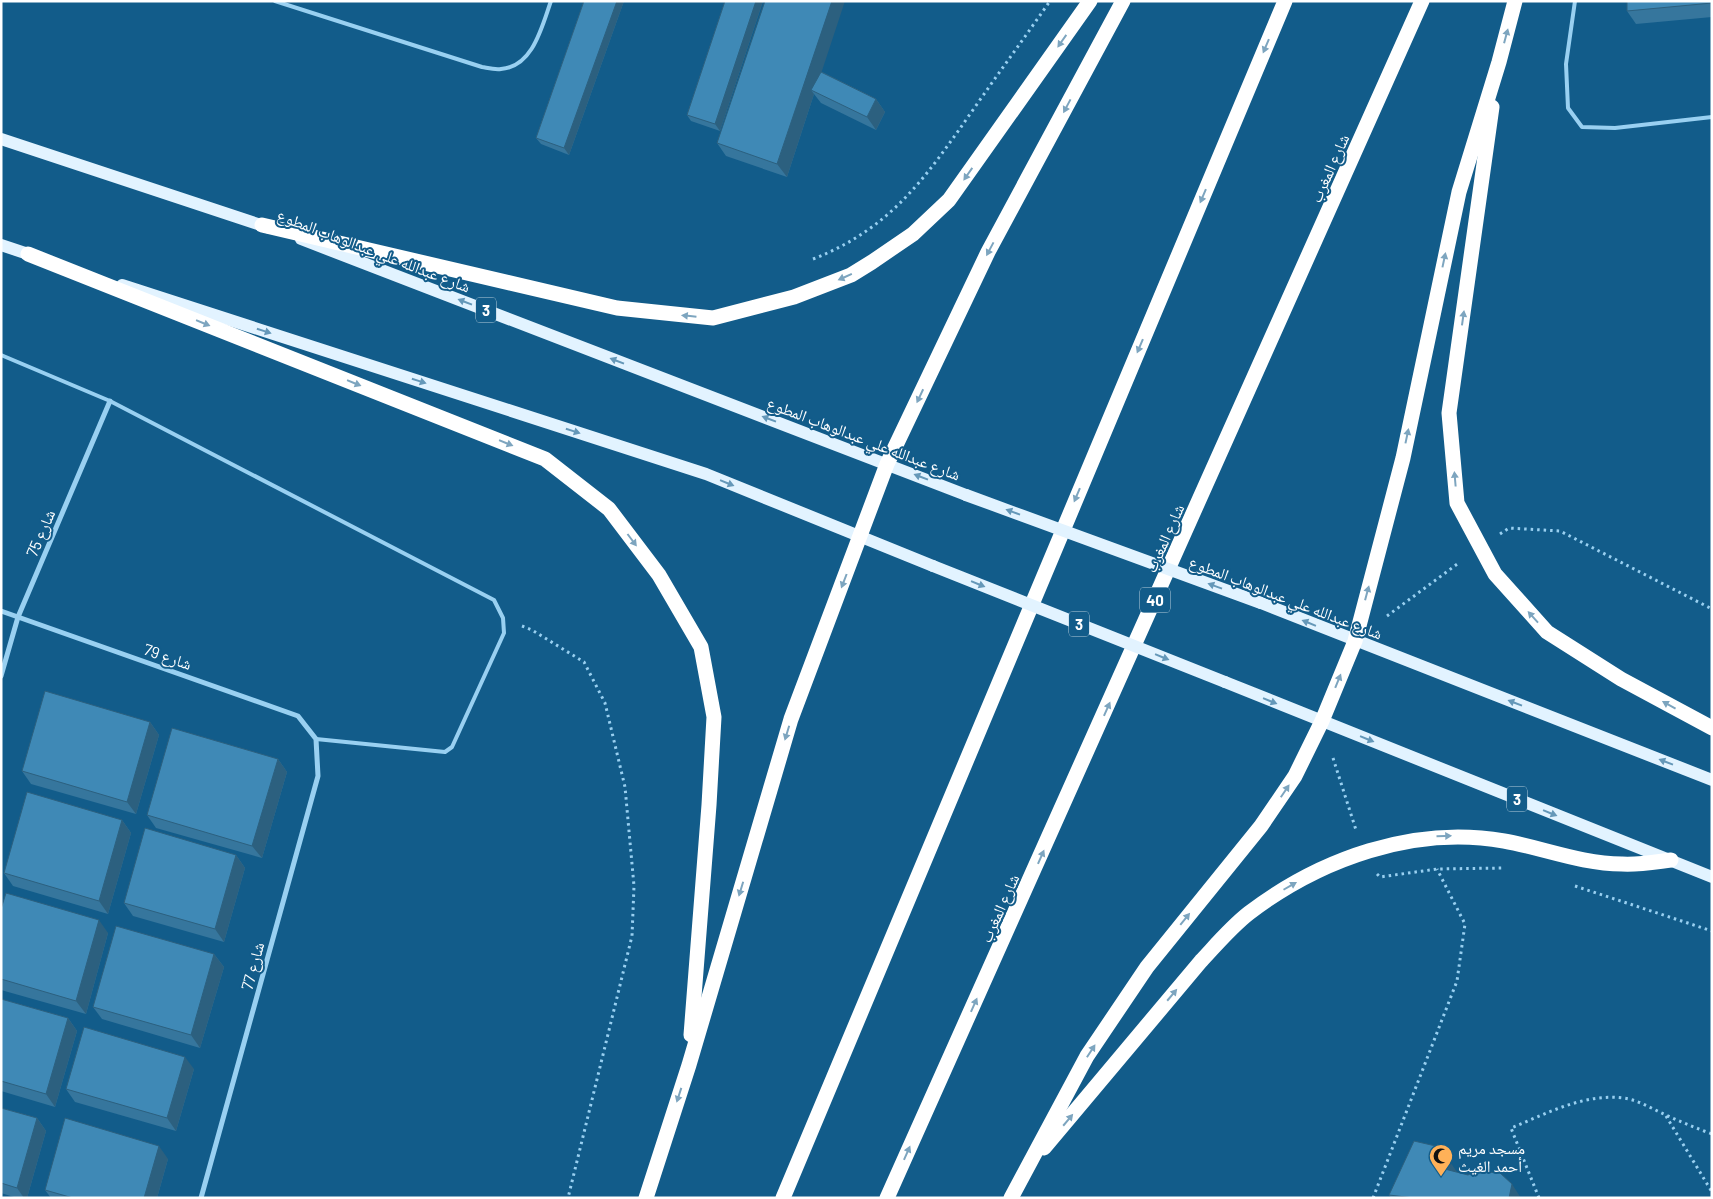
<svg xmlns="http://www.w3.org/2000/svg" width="1713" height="1199" viewBox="0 0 1713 1199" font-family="Barlow,'Noto Naskh Arabic',sans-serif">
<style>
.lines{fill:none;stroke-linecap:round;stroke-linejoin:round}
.path{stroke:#99d0f1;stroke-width:3;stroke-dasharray:2.5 4;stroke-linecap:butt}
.service{stroke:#99d0f1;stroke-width:4}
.minor{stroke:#99d0f1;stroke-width:5}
.primary{stroke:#e2f3ff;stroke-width:12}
.motorway{stroke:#fff;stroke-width:15}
.primary-bridge{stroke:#e2f3ff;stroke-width:12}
.wall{fill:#36769d}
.shaded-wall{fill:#2c607f}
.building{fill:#3f89b6;stroke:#2c607f}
.oneway{fill:#7da5bf}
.oneway2{fill:#6598b9}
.labels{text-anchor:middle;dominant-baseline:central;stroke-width:4;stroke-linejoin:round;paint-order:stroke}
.shield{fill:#125c8a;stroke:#b8cedc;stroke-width:1}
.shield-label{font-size:15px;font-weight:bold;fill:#fff}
.street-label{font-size:16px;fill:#fff;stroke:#125c8a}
.poi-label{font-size:16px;fill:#fff;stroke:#125c8a;text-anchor:start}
</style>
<rect width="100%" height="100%" fill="#125c8a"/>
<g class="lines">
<g class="path">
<path d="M813,259C893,228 928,174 975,107C1000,71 1025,37 1050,1"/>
<path d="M1500,534L1509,528L1560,531L1712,609"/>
<path d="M1387,616L1460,562"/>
<path d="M522,626L532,630L584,662L605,703L625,787L634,886L632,936L568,1198"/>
<path d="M1333,758L1356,830"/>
<path d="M1377,874L1380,877L1437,869L1504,868"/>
<path d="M1575,886L1712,931"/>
<path d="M1666,1116L1712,1192"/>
<path d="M1373,1198L1457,981L1465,924L1437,869"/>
<path d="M1539,1198L1511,1128C1546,1114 1584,1093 1623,1098C1639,1100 1652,1109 1666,1115C1681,1122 1696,1128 1712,1134"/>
</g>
<g class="service">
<path d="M275,1L482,67C488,68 495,70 501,69C533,67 542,26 551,1"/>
<path d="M1575,1L1566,64L1568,108L1582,127L1615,128L1712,117"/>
<path d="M1,355L110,401L494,600L503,618L504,633L452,747L445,752L316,739"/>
</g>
<g class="minor">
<path d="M1,611L298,716L316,739L318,776L201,1198"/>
<path d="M1,676L18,617L110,401"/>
</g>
<g class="primary">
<path d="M1,139L270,228"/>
<path d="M301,239L966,495"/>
<path d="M1,245L37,257"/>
<path d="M122,285L706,474L933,566"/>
<path d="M1261,603L1712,780"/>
<path d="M1225,682L1712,877"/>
</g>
<g class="motorway">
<path d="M1492,107L1449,413L1457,503L1495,574L1547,632L1621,679L1712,728"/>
<path d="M262,225L617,308L713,318L794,297L851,275L872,262L913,234L949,200L1090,1"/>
<path d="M28,254L545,459L609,509L659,575L701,647L714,717L709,805L691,1035"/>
<path d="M1044,1148L1201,961C1216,945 1231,927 1249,913C1320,859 1414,825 1504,841C1543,848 1582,864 1622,864C1639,865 1655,862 1671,860"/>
<path d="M646,1198L689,1065L791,719L887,464L988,252L1123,1"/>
<path d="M783,1198L1285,1"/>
<path d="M887,1198L1422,1"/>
<path d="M1011,1198L1087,1056L1147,967L1261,826L1295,776L1322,721L1355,641L1403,458L1459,192L1499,62L1515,1"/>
</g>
<g class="primary-bridge">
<path d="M966,495L1261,603"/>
<path d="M933,566L1225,682"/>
</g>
</g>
<g class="wall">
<path d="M584,1H624L569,155L541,144L536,138Z"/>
<path d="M725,1H763L720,131L691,121L687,115Z"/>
<path d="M1712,1V17L1636,24L1627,11Z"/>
<path d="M822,72L876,99L885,112L876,130L821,103L814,94L787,177L726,156L717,143Z"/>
<path d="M150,722L159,735L136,814L31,784L22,771Z"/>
<path d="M278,759L287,772L262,858L156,828L147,815Z"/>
<path d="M122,820L131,833L108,914L13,886L4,873Z"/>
<path d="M236,855L245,868L224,942L133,916L124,903Z"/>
<path d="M1,909L108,933L86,1014L1,990Z"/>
<path d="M214,954L224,967L200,1048L102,1019L93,1007Z"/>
<path d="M1,999L68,1018L77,1031L55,1107L1,1091Z"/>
<path d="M194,1069L176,1131L75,1102L66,1089Z"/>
<path d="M1,1108L37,1118L46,1131L27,1198H17L1,1193Z"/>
<path d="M168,1159L157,1198H51L45,1190Z"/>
<path d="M1457,1172L1521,1198H1391L1389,1195Z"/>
</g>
<g class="shaded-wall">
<path d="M617,1H624L569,155L564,148Z"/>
<path d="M756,1H763L720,131L715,124Z"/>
<path d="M832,1H845L815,92L811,90L814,94L787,177L777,164Z"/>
<path d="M876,99L885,112L876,130L867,117Z"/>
<path d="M150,722L159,735L136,814L127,802Z"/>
<path d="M278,759L287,772L262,858L252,846Z"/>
<path d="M122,820L131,833L108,914L99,901Z"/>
<path d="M236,855L245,868L224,942L215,929Z"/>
<path d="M99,920L108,933L86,1014L76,1001Z"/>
<path d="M214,954L224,967L200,1048L191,1035Z"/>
<path d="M68,1018L77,1031L55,1107L46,1094Z"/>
<path d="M185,1057L194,1069L176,1131L167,1118Z"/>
<path d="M37,1118L46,1131L27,1198H24L17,1188Z"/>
<path d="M159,1146L168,1159L157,1198H144Z"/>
<path d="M1440,1147L1457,1172L1454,1191L1437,1167Z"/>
<path d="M1512,1184L1521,1198H1509Z"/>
</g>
<g class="building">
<path d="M584,1H617L564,148L536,138Z"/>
<path d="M725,1H756L715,124L687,115Z"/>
<path d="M765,1H832L777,164L717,143Z"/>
<path d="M1627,1H1712V3L1627,11Z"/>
<path d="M821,72L876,99L867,117L811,90Z"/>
<path d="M45,691L150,722L127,802L22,771Z"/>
<path d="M172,728L278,759L252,846L147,815Z"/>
<path d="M27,792L122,820L99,901L4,873Z"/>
<path d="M145,828L236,855L215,929L124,903Z"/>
<path d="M6,893L99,920L76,1001L1,979V909Z"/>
<path d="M116,926L214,954L191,1035L93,1007Z"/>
<path d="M1,999L68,1018L46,1094L1,1081Z"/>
<path d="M84,1027L185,1057L167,1118L66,1089Z"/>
<path d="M1,1108L37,1118L17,1188L1,1183Z"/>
<path d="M65,1118L159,1146L144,1198H73L45,1190Z"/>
<path d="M1414,1141L1440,1147L1437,1167L1468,1175L1476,1171L1500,1173L1512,1184L1509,1198H1414L1389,1195Z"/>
</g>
<defs><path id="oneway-solid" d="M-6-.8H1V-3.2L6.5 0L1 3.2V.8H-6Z" transform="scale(1.25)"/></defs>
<g class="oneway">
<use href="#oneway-solid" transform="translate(1506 36) rotate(-75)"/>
<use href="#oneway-solid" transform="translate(1062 41) rotate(125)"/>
<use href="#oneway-solid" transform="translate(1266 46) rotate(113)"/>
<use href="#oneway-solid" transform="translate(1067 106) rotate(118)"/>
<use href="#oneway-solid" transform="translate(968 174) rotate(125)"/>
<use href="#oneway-solid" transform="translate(1203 196) rotate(113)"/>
<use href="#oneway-solid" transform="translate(990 249) rotate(118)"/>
<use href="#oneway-solid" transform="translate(1444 260) rotate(-78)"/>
<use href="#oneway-solid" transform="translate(845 277) rotate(156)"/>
<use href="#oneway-solid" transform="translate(689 316) rotate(-174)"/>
<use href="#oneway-solid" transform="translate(1463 318) rotate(-82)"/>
<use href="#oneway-solid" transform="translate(203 323) rotate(22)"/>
<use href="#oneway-solid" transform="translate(1140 346) rotate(113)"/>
<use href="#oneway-solid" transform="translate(354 383) rotate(22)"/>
<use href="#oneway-solid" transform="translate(920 396) rotate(115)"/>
<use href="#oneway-solid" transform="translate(1407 436) rotate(-78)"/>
<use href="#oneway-solid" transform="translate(506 443) rotate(22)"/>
<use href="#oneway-solid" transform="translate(1455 479) rotate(-95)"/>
<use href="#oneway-solid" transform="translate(1077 495) rotate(113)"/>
<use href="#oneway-solid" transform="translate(632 540) rotate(53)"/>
<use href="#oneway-solid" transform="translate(844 581) rotate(111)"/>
<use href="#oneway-solid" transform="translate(1367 593) rotate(-75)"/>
<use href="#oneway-solid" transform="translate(1533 617) rotate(-132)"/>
<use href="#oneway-solid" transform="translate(1338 681) rotate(-68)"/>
<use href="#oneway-solid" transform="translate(1669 705) rotate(-151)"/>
<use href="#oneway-solid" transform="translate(1107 709) rotate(-66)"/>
<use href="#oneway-solid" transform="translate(787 733) rotate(107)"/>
<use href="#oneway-solid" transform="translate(1285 791) rotate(-56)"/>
<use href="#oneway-solid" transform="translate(1444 836) rotate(-2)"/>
<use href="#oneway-solid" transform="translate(1041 857) rotate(-66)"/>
<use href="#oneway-solid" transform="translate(1290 886) rotate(-30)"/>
<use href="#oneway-solid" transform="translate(741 889) rotate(107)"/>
<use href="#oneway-solid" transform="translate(1185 919) rotate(-51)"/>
<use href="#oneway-solid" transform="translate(1172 995) rotate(-50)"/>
<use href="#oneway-solid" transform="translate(974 1005) rotate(-66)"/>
<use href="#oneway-solid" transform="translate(1091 1051) rotate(-57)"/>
<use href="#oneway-solid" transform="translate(679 1095) rotate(108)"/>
<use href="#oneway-solid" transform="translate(1068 1120) rotate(-50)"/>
<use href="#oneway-solid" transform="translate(907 1153) rotate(-66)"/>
</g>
<g class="oneway2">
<use href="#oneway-solid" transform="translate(465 302) rotate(-159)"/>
<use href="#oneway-solid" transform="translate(264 331) rotate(18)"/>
<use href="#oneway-solid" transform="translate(617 361) rotate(-159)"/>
<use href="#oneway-solid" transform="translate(419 381) rotate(18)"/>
<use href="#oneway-solid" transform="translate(769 419) rotate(-159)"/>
<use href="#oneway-solid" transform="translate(573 431) rotate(18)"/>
<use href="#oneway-solid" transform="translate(921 477) rotate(-159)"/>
<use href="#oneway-solid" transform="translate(727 483) rotate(22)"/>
<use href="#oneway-solid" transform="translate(1013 512) rotate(-160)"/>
<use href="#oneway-solid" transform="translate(978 584) rotate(22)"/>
<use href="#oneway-solid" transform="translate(1215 586) rotate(-160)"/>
<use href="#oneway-solid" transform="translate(1309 623) rotate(-158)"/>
<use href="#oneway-solid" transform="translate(1162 657) rotate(22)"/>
<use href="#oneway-solid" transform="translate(1270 701) rotate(22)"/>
<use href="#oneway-solid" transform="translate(1515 703) rotate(-159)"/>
<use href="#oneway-solid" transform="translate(1367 739) rotate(22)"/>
<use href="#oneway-solid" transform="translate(1666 762) rotate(-159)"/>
<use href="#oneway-solid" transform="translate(1550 813) rotate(22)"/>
</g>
<defs>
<g id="mosque-pin" transform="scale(1.25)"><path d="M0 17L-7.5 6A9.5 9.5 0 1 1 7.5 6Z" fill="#ffb158" stroke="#125c8a"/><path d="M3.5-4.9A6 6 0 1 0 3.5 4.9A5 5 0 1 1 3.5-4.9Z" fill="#111"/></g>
</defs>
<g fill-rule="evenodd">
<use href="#mosque-pin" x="1441" y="1156"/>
</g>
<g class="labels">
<g class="shield">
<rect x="476" y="297.5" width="20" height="25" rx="4"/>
<rect x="1140" y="587.5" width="30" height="25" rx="4"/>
<rect x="1069" y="611.5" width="20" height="25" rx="4"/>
<rect x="1507" y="786.5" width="20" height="25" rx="4"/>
</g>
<g class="shield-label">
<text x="486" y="310">3</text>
<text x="1155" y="600">40</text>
<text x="1079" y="624">3</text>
<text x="1517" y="799">3</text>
</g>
<g class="street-label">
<text transform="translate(1329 168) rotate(-66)">شارع المغرب</text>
<text transform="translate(374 250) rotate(21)">شارع عبدالله علي عبدالوهاب المطوع</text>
<text transform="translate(864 438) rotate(21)">شارع عبدالله علي عبدالوهاب المطوع</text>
<text transform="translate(40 533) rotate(-67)">شارع 75</text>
<text transform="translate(1164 538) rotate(-66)">شارع المغرب</text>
<text transform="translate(1286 597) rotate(21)">شارع عبدالله علي عبدالوهاب المطوع</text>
<text transform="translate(168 656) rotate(19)">شارع 79</text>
<text transform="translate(999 908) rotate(-66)">شارع المغرب</text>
<text transform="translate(252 966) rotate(-75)">شارع 77</text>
</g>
<g class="poi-label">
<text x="1458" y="1147">مسجد مريم<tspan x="1458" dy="18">أحمد الغيث</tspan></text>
</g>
</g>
<rect width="1713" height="1199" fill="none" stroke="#ffffff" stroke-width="5"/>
</svg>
